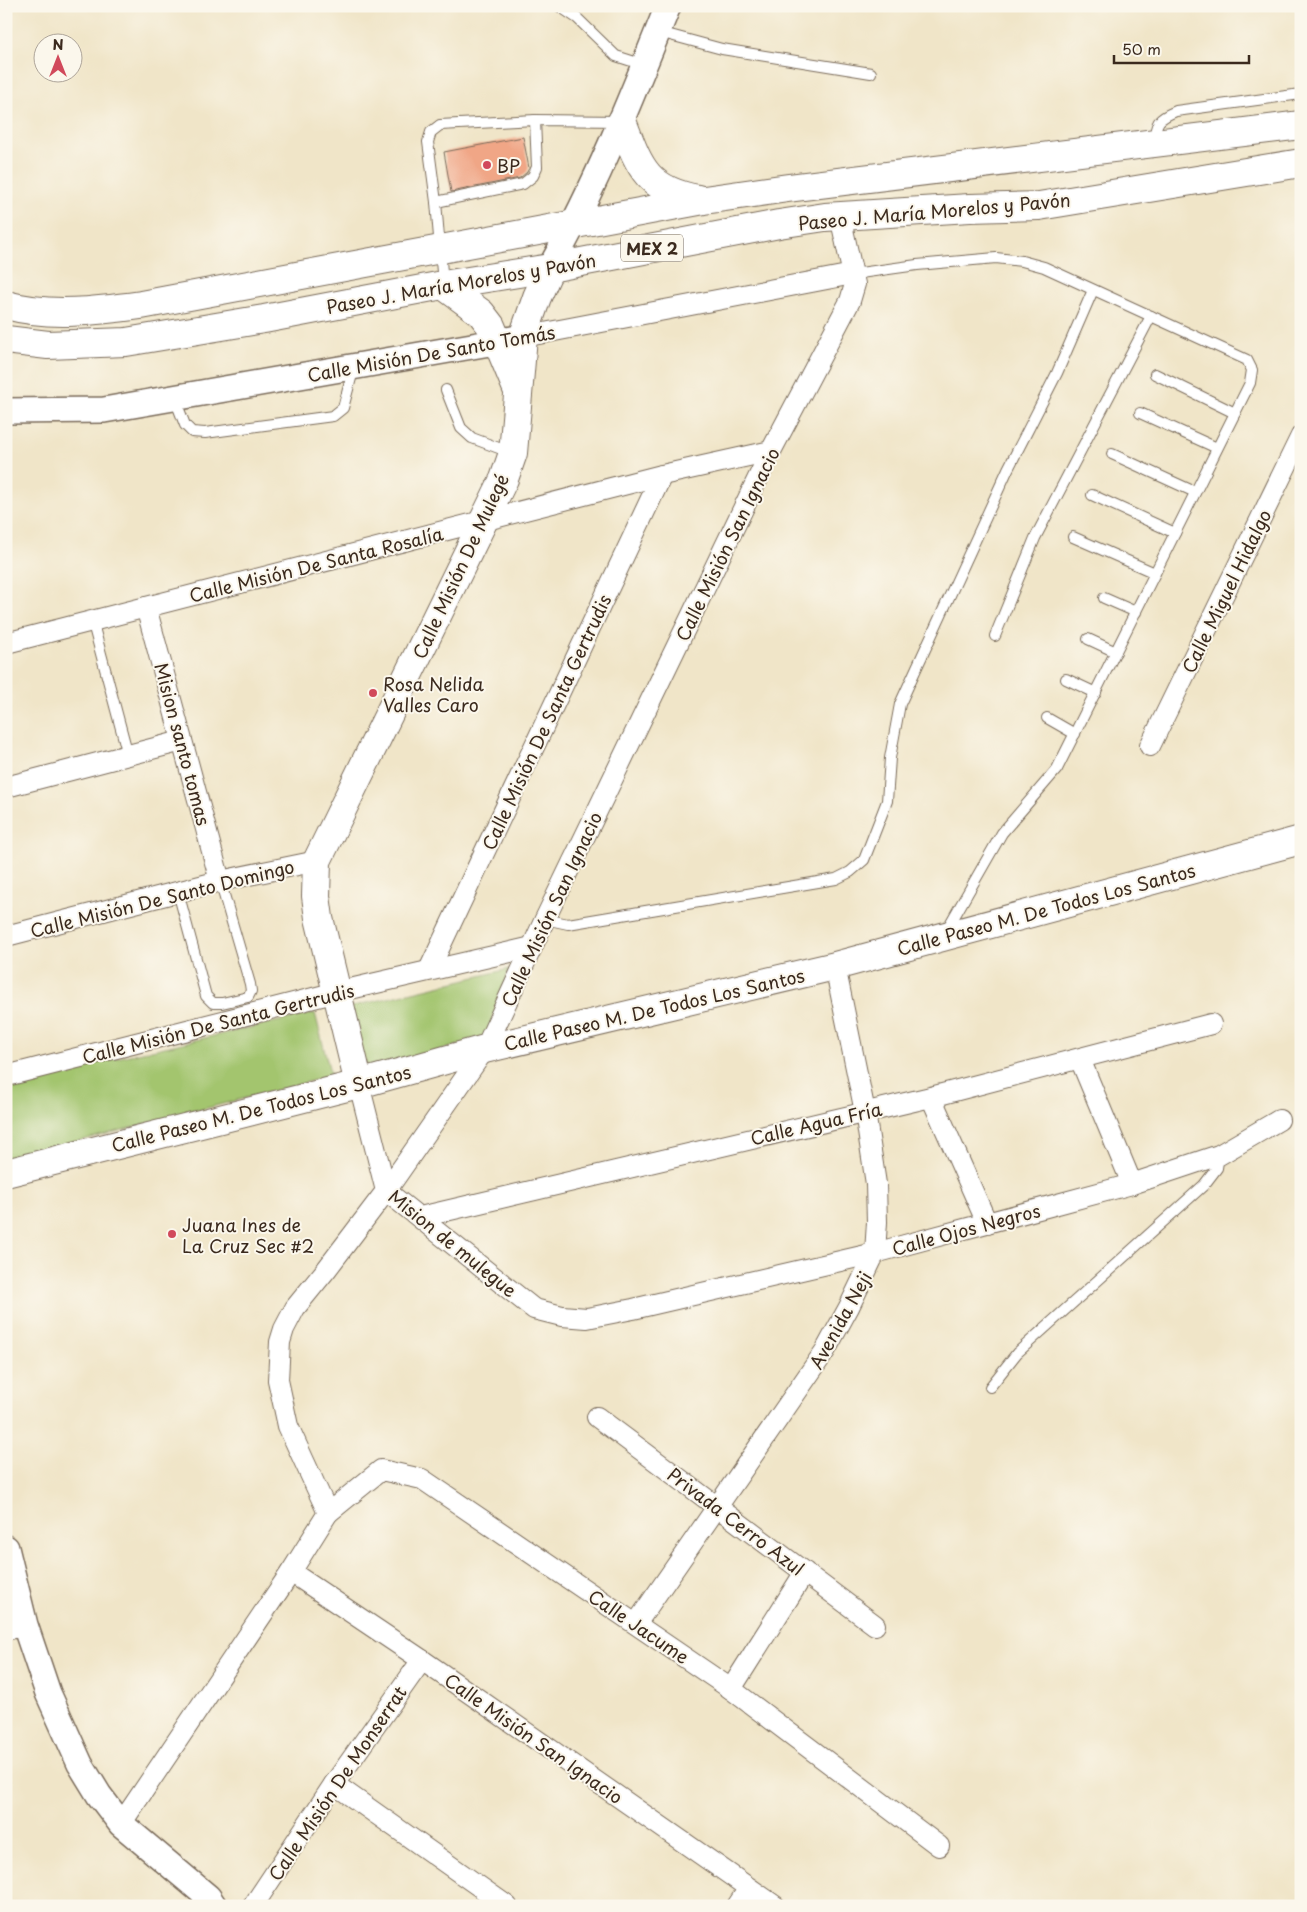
<svg xmlns="http://www.w3.org/2000/svg" width="1307" height="1912" viewBox="0 0 1307 1912" font-family="'Playpen Sans',sans-serif">
<style>
.green{fill:#a3c56e;stroke:#6f7846}
.building{fill:#f0a686}
.lines{fill:none;stroke-linecap:round;stroke-linejoin:round}
.service-casing{stroke:#7a6b5a;stroke-width:12}
.minor-casing{stroke:#7a6b5a;stroke-width:22}
.tertiary-casing{stroke:#7a6b5a;stroke-width:28}
.secondary-casing{stroke:#7a6b5a;stroke-width:30}
.trunk-casing{stroke:#7a6b5a;stroke-width:30}
.service{stroke:#fff;stroke-width:10}
.minor{stroke:#fff;stroke-width:20}
.tertiary{stroke:#fff;stroke-width:25}
.secondary{stroke:#fff;stroke-width:28}
.trunk{stroke:#fff;stroke-width:28}
.poi-dot{fill:#d1495b;stroke:#fbf7ec;stroke-width:2}
.labels{text-anchor:middle;dominant-baseline:central;stroke-width:4;stroke-linejoin:round;paint-order:stroke}
.shield{fill:#fbf7ec;stroke:#75685c;stroke-width:1}
.shield-label{font-size:16px;font-weight:bold;fill:#3b2a1e}
.poi-label{font-size:18px;fill:#3b2a1e;stroke:#fbf7ec;text-anchor:start}
.street-label{font-size:18px;fill:#3b2a1e;stroke:#fbf7ec}
</style>
<rect width="100%" height="100%" fill="#fbf7ec"/>
<filter id="ink" filterUnits="userSpaceOnUse"><feTurbulence type="fractalNoise" baseFrequency=".02" numOctaves="2"/><feDisplacementMap in="SourceGraphic" scale="10" xChannelSelector="R" yChannelSelector="G"/><feConvolveMatrix kernelMatrix="1 2 1 2 8 2 1 2 1" color-interpolation-filters="sRGB"/></filter>
<filter id="wash" filterUnits="userSpaceOnUse"><feTurbulence type="fractalNoise" baseFrequency=".0096" numOctaves="4" result="noise"/><feDisplacementMap in="SourceGraphic" scale="20" xChannelSelector="R" yChannelSelector="G"/><feGaussianBlur stdDeviation="1.12" result="paint"/><feColorMatrix in="noise" values="0 0 0 0 0 0 0 0 0 0 0 0 0 0 0 0 0 1.4 0 .05"/><feComposite in="paint" operator="in"/></filter>
<g filter="url(#wash)">
<rect width="100%" height="100%" fill="#f0e5c8"/>
<g class="green">
<path d="M509,969L486,1038L354,1073L342,1009Z"/>
<path d="M315,1013L331,1076L6,1160V1083Z"/>
</g>
<g id="blocks">
<path class="building" d="M523,137L529,168L527,172L520,178L451,192L444,152Z"/>
</g>
</g>
<g filter="url(#ink)">
<use href="#blocks" fill-opacity="0" stroke="#7a6b5a" stroke-width="1"/>
<g class="lines">
<g class="service-casing">
<g id="service">
<path d="M559,6L577,18L616,56L644,65"/>
<path d="M659,32L722,49L871,73"/>
<path d="M1154,142C1156,122 1157,119 1176,111L1301,94"/>
<path d="M436,202L523,184L533,176L537,167L535,120"/>
<path d="M853,274L917,265L996,258L1022,261L1044,267L1247,360L1252,370L1250,383L1057,769L1002,833L946,931"/>
<path d="M443,284L436,202L428,142L431,132L440,125L535,120L621,121"/>
<path d="M1155,374L1235,413"/>
<path d="M446,390L461,428L472,438L512,453"/>
<path d="M175,399L185,425L192,432L205,433L333,416L343,408L354,367"/>
<path d="M1140,413L1217,448"/>
<path d="M1112,454L1195,492"/>
<path d="M1092,495L1175,533"/>
<path d="M1073,537L1155,573"/>
<path d="M1104,598L1136,612"/>
<path d="M92,620L128,755"/>
<path d="M995,636L1035,538L1151,316"/>
<path d="M1088,639L1116,652"/>
<path d="M1066,679L1096,693"/>
<path d="M1047,718L1075,734"/>
<path d="M178,892L206,996L213,1003H222L248,997L251,991L250,984L220,881"/>
<path d="M545,919L568,924L836,879L850,872L864,860L887,801L890,758L900,704L1008,469L1057,373L1093,290"/>
<path d="M990,1387L1017,1353L1204,1185L1217,1168L1219,1155"/>
</g>
</g>
<g class="minor-casing">
<g id="minor">
<path d="M523,337L853,274"/>
<path d="M146,607L220,881"/>
<path d="M6,643L662,475L771,451"/>
<path d="M1150,746L1301,436"/>
<path d="M6,787L182,741"/>
<path d="M6,936L220,881L317,861"/>
<path d="M429,970L662,475"/>
<path d="M1080,1059L1132,1184"/>
<path d="M6,1076L337,992L532,947"/>
<path d="M359,1084L386,1191L534,1309L562,1316L587,1318L633,1309L875,1253L1132,1184L1219,1155L1279,1120"/>
<path d="M931,1097L987,1223"/>
<path d="M420,1217L931,1097L1211,1024"/>
<path d="M597,1417L875,1625"/>
<path d="M328,1513L381,1470L422,1479L731,1689L939,1846"/>
<path d="M291,1572L422,1660L775,1906"/>
<path d="M636,1624L825,1351L849,1307L875,1253L877,1222L876,1184L865,1112L835,966"/>
<path d="M6,1630L25,1625"/>
<path d="M731,1689L805,1572"/>
<path d="M334,1784L507,1906"/>
<path d="M121,1824L291,1572L328,1513L288,1426L278,1380L280,1342L284,1329L295,1308L326,1270L386,1191L485,1049L545,919L771,451L850,301L855,284L840,216"/>
<path d="M253,1906L334,1784L422,1660"/>
<path d="M737,1906L749,1888"/>
</g>
</g>
<g class="tertiary-casing">
<g id="tertiary">
<path d="M550,268C597,184 632,96 668,6"/>
<path d="M6,411L104,410L518,338"/>
<path d="M6,1548L25,1625L48,1693L80,1764L99,1795L121,1824L208,1897L214,1906"/>
</g>
</g>
<g class="secondary-casing">
<g id="secondary">
<path d="M359,1084L319,918L316,896L317,861L504,479L513,453L523,337L537,297L550,268"/>
<path d="M6,1173L359,1084L485,1049L835,966L1301,840"/>
</g>
</g>
<g class="trunk-casing">
<g id="trunk">
<path d="M622,121C639,166 646,190 698,199"/>
<path d="M443,285L481,313L491,326L517,389"/>
<path d="M6,305C50,317 97,311 141,305L704,200L788,188L1301,125"/>
<path d="M6,340L48,345L126,342L264,319L443,285L550,268L779,224L825,217L970,208L1039,206L1301,163"/>
</g>
</g>
<use href="#service" class="service"/>
<use href="#minor" class="minor"/>
<use href="#tertiary" class="tertiary"/>
<use href="#secondary" class="secondary"/>
<use href="#trunk" class="trunk"/>
</g>
</g>
<g class="poi-dot">
<circle cx="487" cy="165" r="5"/>
<circle cx="373" cy="693" r="5"/>
<circle cx="172" cy="1234" r="5"/>
</g>
<g class="labels">
<rect class="shield" x="621" y="234.5" width="62" height="27" rx="4"/>
<g class="shield-label">
<text x="652" y="248">MEX 2</text>
</g>
<g class="poi-label">
<text x="497" y="165">BP</text>
<text x="383" y="683">Rosa Nelida<tspan x="383" dy="21">Valles Caro</tspan></text>
<text x="182" y="1224">Juana Ines de<tspan x="182" dy="21">La Cruz Sec #2</tspan></text>
</g>
<g class="street-label">
<text transform="translate(934 211) rotate(-5)">Paseo J. María Morelos y Pavón</text>
<text transform="translate(461 283) rotate(-10)">Paseo J. María Morelos y Pavón</text>
<text transform="translate(431 353) rotate(-10)">Calle Misión De Santo Tomás</text>
<text transform="translate(727 544) rotate(-64)">Calle Misión San Ignacio</text>
<text transform="translate(316 564) rotate(-14)">Calle Misión De Santa Rosalía</text>
<text transform="translate(460 566) rotate(-65)">Calle Misión De Mulegé</text>
<text transform="translate(1226 591) rotate(-64)">Calle Miguel Hidalgo</text>
<text transform="translate(546 722) rotate(-65)">Calle Misión De Santa Gertrudis</text>
<text transform="translate(183 744) rotate(75)">Mision santo tomas</text>
<text transform="translate(162 898) rotate(-14)">Calle Misión De Santo Domingo</text>
<text transform="translate(551 909) rotate(-65)">Calle Misión San Ignacio</text>
<text transform="translate(1046 909) rotate(-15)">Calle Paseo M. De Todos Los Santos</text>
<text transform="translate(654 1009) rotate(-13)">Calle Paseo M. De Todos Los Santos</text>
<text transform="translate(218 1023) rotate(-14)">Calle Misión De Santa Gertrudis</text>
<text transform="translate(261 1108) rotate(-14)">Calle Paseo M. De Todos Los Santos</text>
<text transform="translate(816 1123) rotate(-13)">Calle Agua Fría</text>
<text transform="translate(966 1229) rotate(-15)">Calle Ojos Negros</text>
<text transform="translate(453 1243) rotate(39)">Mision de mulegue</text>
<text transform="translate(840 1320) rotate(-61)">Avenida Neji</text>
<text transform="translate(736 1521) rotate(37)">Privada Cerro Azul</text>
<text transform="translate(639 1626) rotate(34)">Calle Jacume</text>
<text transform="translate(534 1738) rotate(35)">Calle Misión San Ignacio</text>
<text transform="translate(337 1783) rotate(-56)">Calle Misión De Monserrat</text>
</g>
</g>
<rect width="1307" height="1912" fill="none" stroke="#fbf7ec" stroke-width="25"/>
<g transform="translate(58 58)"><circle r="24" fill="#fbf7ec" stroke="#aea59a"/>
<path d="M0-4L9 19L0 12L-9 19Z" fill="#d1495b"/>
<text y="-8" font-size="14" font-weight="bold" text-anchor="middle" fill="#3b2a1e">N</text>
</g>
<path d="M1114 55v8h135v-8" fill="none" stroke="#3b2a1e" stroke-width="2.5"/>
<text x="1122" y="55" font-size="15" fill="#3b2a1e" stroke="#fbf7ec" stroke-width="4" paint-order="stroke">50 m</text>
</svg>
